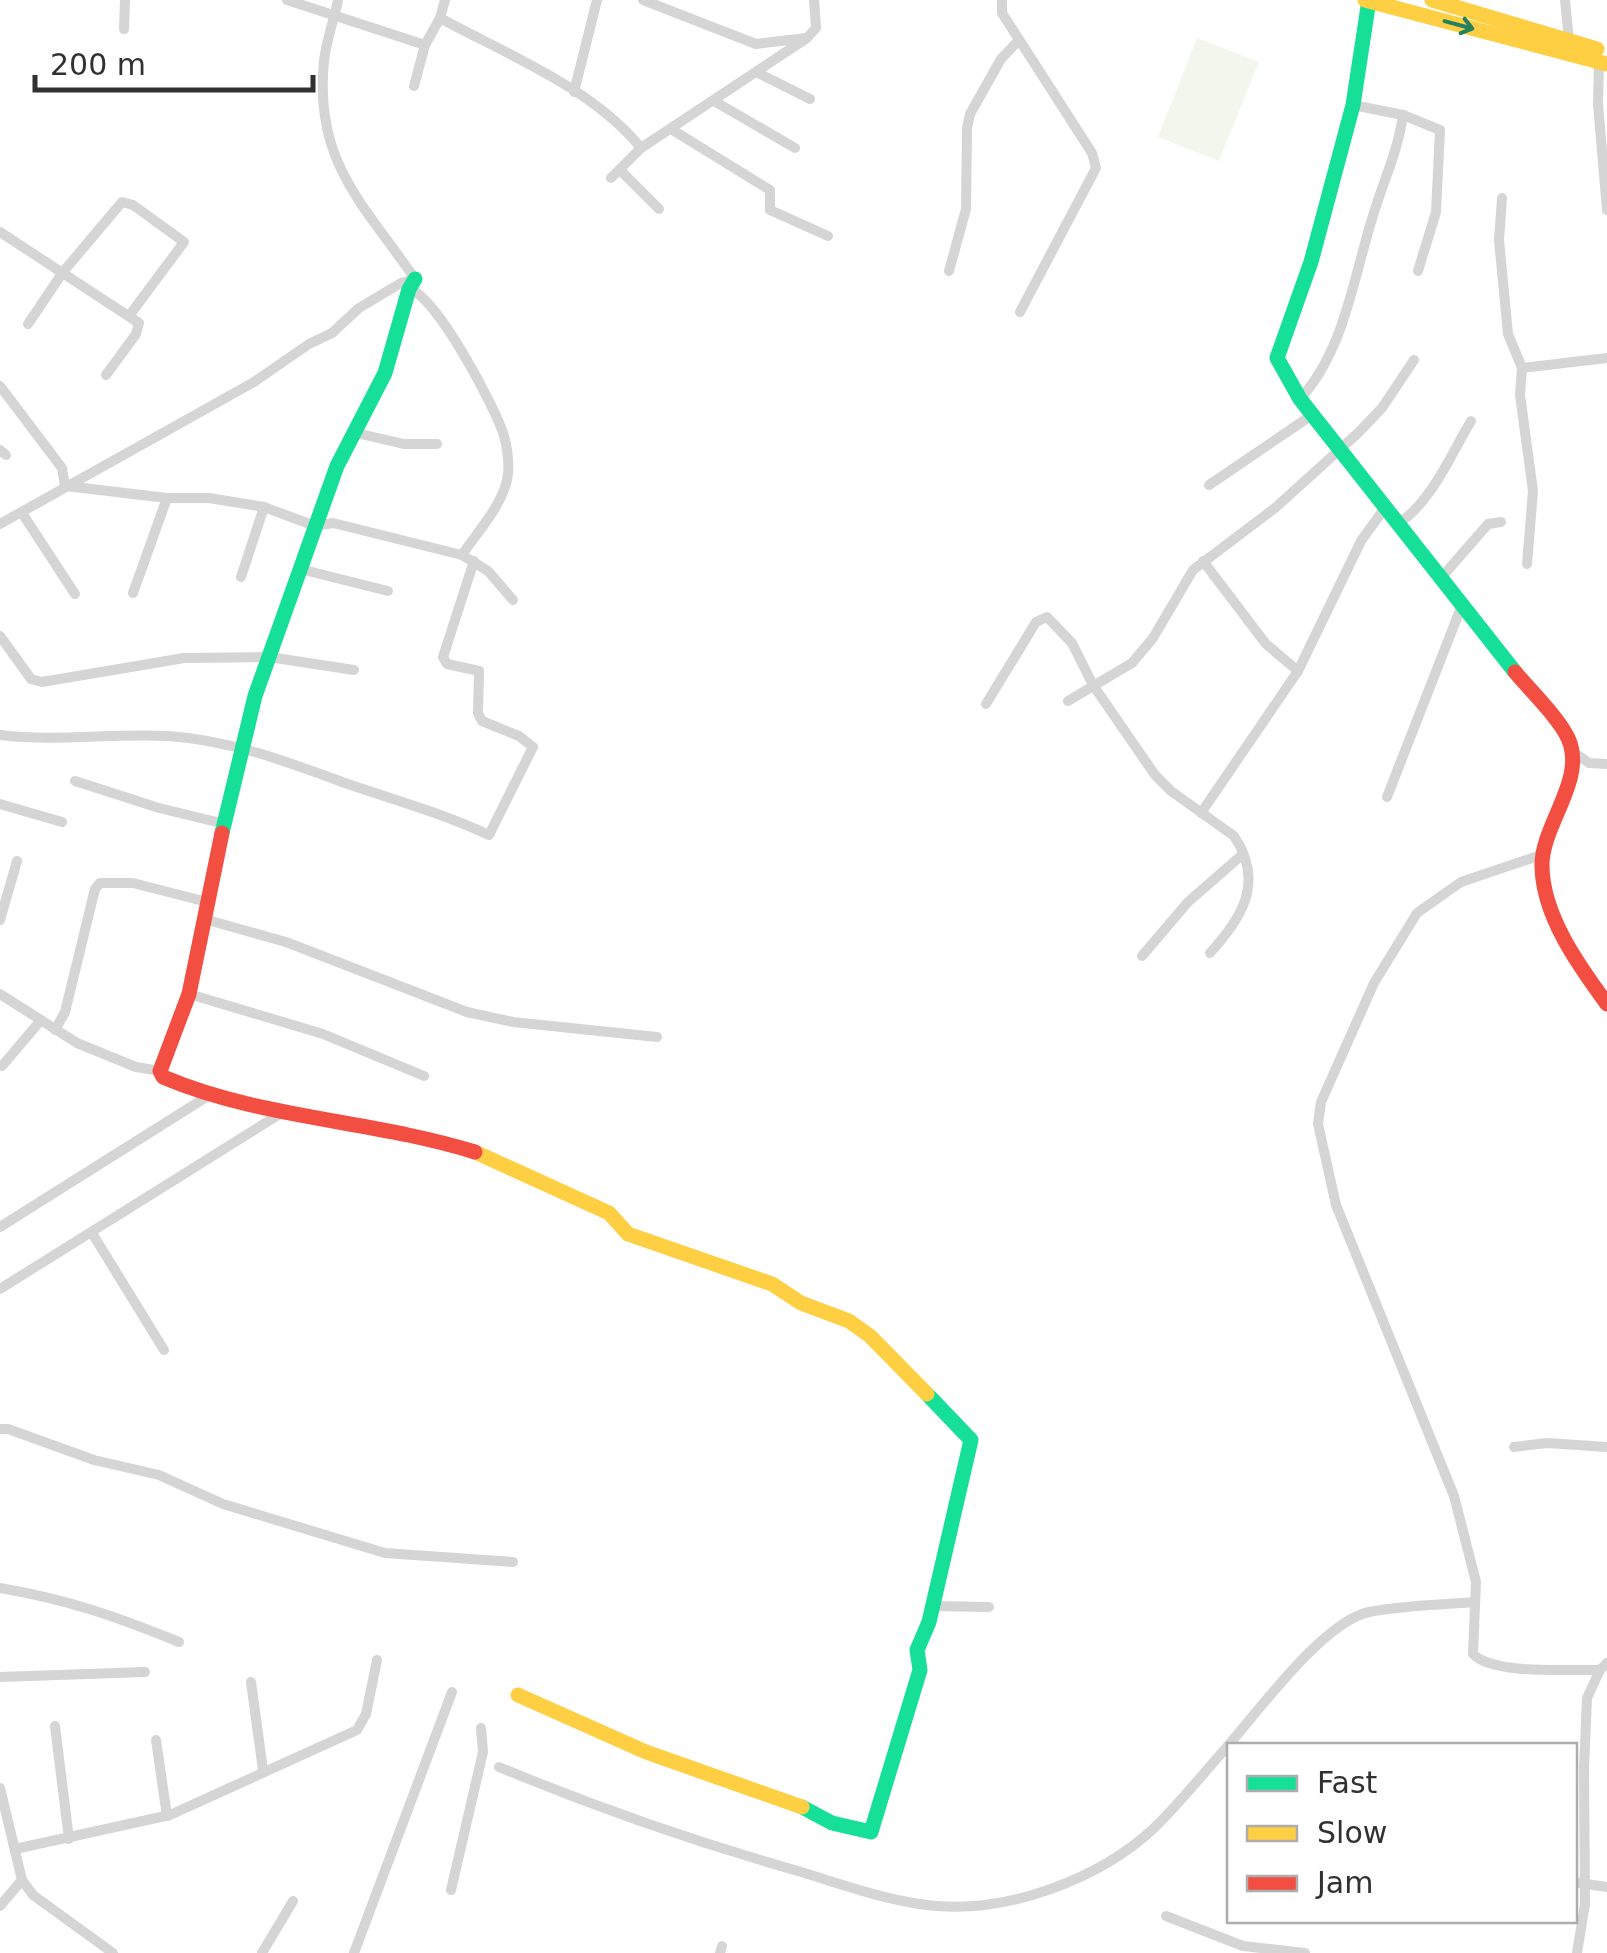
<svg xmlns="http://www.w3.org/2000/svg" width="1607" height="1953" viewBox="0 0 1607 1953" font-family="'DejaVu Sans',sans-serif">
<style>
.green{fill:#f3f6ed}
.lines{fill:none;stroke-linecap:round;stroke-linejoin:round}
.street{stroke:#d5d5d5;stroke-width:10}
.fast{stroke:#16e098;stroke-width:15}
.slow{stroke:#ffcf43;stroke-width:15}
.jam{stroke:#f24e42;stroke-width:15}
.oneway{stroke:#25805f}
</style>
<rect width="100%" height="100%" fill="#fff"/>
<path class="green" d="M1197,38L1259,62L1219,161L1158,137Z"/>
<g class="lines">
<g class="street">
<path d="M287,0L425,45"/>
<path d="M643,0L756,44L806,38"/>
<path d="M1002,0V13L1092,153L1096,168L1020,312"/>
<path d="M1565,0L1569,41"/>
<path d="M440,18L445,0"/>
<path d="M124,29L125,0"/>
<path d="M1599,62L1598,104L1607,210"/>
<path d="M756,72L810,99"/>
<path d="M414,86L425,45L440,18C508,55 591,87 641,148"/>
<path d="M574,92L597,0"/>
<path d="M714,101L795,148"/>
<path d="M1353,105L1403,115L1440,130L1436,212L1418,271"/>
<path d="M671,129L770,190V210L828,236"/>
<path d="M620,170L659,209"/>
<path d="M611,178L641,148L807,38L816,28L814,0"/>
<path d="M1502,198L1499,240L1508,334L1522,368L1520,395L1533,491L1527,564"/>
<path d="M0,232L139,323L136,334L106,375"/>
<path d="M949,271L966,209L967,128L970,114L1001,59L1019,40"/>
<path d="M409,289C435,294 496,408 504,436C507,447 509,463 508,474C505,503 477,532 462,555"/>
<path d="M28,324L63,272L122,202L133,205L184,242L129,316"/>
<path d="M1522,368L1607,358"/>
<path d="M0,386L62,468L65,486"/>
<path d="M1300,399C1344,351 1353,280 1372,219C1382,184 1398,152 1403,115"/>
<path d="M352,432L404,444H437"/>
<path d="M0,450L6,455"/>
<path d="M1209,485L1312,415"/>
<path d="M66,486L167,498H209L264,507L315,526L333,523L462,555L488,571L513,600"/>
<path d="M22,513L75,594"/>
<path d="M0,524L254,382L309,344L332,333L359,308L401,283L415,279C363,203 314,162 324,61C326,41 334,20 338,0"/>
<path d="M1398,524C1432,501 1450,456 1471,421"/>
<path d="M1203,561L1266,644L1298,671"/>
<path d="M300,569L388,591"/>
<path d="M241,577L264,507"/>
<path d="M1441,578L1488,524L1501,522"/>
<path d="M133,593L167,498"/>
<path d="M0,636L31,679L42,682L184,658L269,657L354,670"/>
<path d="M1068,701L1132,663L1153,638L1193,570L1275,508L1358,433L1382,408L1414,360"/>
<path d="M986,704L1036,622L1047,617L1072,643L1093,685L1155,775L1171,791L1234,836C1265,882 1242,918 1210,953"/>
<path d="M0,735C56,742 112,733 168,736C230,740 288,762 345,783C394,800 442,813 489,835L533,747L519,736L482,721L478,713L479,671L447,664L443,657L474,561"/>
<path d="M1572,751L1589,763L1607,764"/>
<path d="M75,781L159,808L225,824"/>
<path d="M1387,797L1462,605"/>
<path d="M0,804L62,822"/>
<path d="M1201,813L1298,671L1361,541L1384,509"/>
<path d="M1544,854L1461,882L1417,913L1374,983L1321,1102L1318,1124L1336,1205L1454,1496L1476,1582L1473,1654C1493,1675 1569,1669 1600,1670"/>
<path d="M204,919L286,942L467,1012L513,1022L657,1037"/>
<path d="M0,920L17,861"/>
<path d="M1142,956L1188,902L1243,854"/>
<path d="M0,994L77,1043L136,1067L160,1071"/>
<path d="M189,994L323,1034L424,1076"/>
<path d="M55,1030L65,1012L95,889L100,883H133L207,902"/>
<path d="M2,1066L41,1020"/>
<path d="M0,1227L208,1096"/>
<path d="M92,1233L164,1350"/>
<path d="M0,1289L286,1110"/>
<path d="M0,1429H8L94,1460L159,1475L223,1504L385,1553L513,1562"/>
<path d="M1514,1447L1547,1443L1607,1447"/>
<path d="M0,1588C69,1600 115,1616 179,1642"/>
<path d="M932,1606L989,1607"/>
<path d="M0,1677L145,1672"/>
<path d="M251,1682L263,1770"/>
<path d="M55,1726L69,1839"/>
<path d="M156,1740L167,1816"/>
<path d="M499,1767C593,1806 687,1839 784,1867C834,1881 886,1902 937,1906C1010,1912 1099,1879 1153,1829C1176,1807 1197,1781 1219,1756C1253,1719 1321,1622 1369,1612C1403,1605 1440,1605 1475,1602"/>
<path d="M0,1788L22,1880L33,1895L113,1953"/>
<path d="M15,1849L170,1815L357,1730L366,1714L377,1660"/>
<path d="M1574,1882L1607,1887"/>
<path d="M451,1890L483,1752L481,1728"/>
<path d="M0,1906L22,1880"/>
<path d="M1166,1916L1243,1946L1305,1953"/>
<path d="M262,1953L293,1901"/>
<path d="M354,1953L452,1692"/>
<path d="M720,1953L722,1946"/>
<path d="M1577,1953L1585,1904L1584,1768L1587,1698L1600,1670L1607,1663"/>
</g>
<g class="fast">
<path d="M1369,0L1353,105L1311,262L1277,358L1300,399L1515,672"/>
<path d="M222,833L255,696L337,466L385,373L409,289L415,279"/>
<path d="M802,1807L832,1823L871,1832L920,1670L917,1650L929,1622L971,1440L927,1394"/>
</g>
<g class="slow">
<path d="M1365,0L1607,64"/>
<path d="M1432,0L1597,49"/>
<path d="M475,1152L609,1213L628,1234L772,1284L801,1303L849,1321L870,1336L927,1394"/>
<path d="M518,1695L646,1752L802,1807"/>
</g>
<g class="jam">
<path d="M1515,672C1530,690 1558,717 1568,738C1587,779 1542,824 1542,865C1542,915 1579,966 1607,1004"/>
<path d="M222,833L189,994L160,1071L163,1077C262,1119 372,1120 475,1152"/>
</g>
</g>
<defs><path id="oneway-shaft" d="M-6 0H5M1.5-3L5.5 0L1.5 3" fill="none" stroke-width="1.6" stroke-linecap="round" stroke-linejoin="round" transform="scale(2.5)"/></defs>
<use class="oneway" href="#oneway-shaft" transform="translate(1459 25) rotate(15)"/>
<rect x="1227" y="1743" width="350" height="180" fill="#ffffff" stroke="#adadad" stroke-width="2.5"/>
<rect x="1247" y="1776" width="50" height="15" fill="#16e098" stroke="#adadad" stroke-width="2.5"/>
<text x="1317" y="1793" font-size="30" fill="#313131">Fast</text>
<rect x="1247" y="1826" width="50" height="15" fill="#ffcf43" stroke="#adadad" stroke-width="2.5"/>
<text x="1317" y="1843" font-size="30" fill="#313131">Slow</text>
<rect x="1247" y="1876" width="50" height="15" fill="#f24e42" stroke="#adadad" stroke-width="2.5"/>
<text x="1317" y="1893" font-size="30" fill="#313131">Jam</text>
<path d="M35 75v15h278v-15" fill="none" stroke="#313131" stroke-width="5"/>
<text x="50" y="75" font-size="30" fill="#313131" stroke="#ffffff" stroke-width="8" paint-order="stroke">200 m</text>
</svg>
